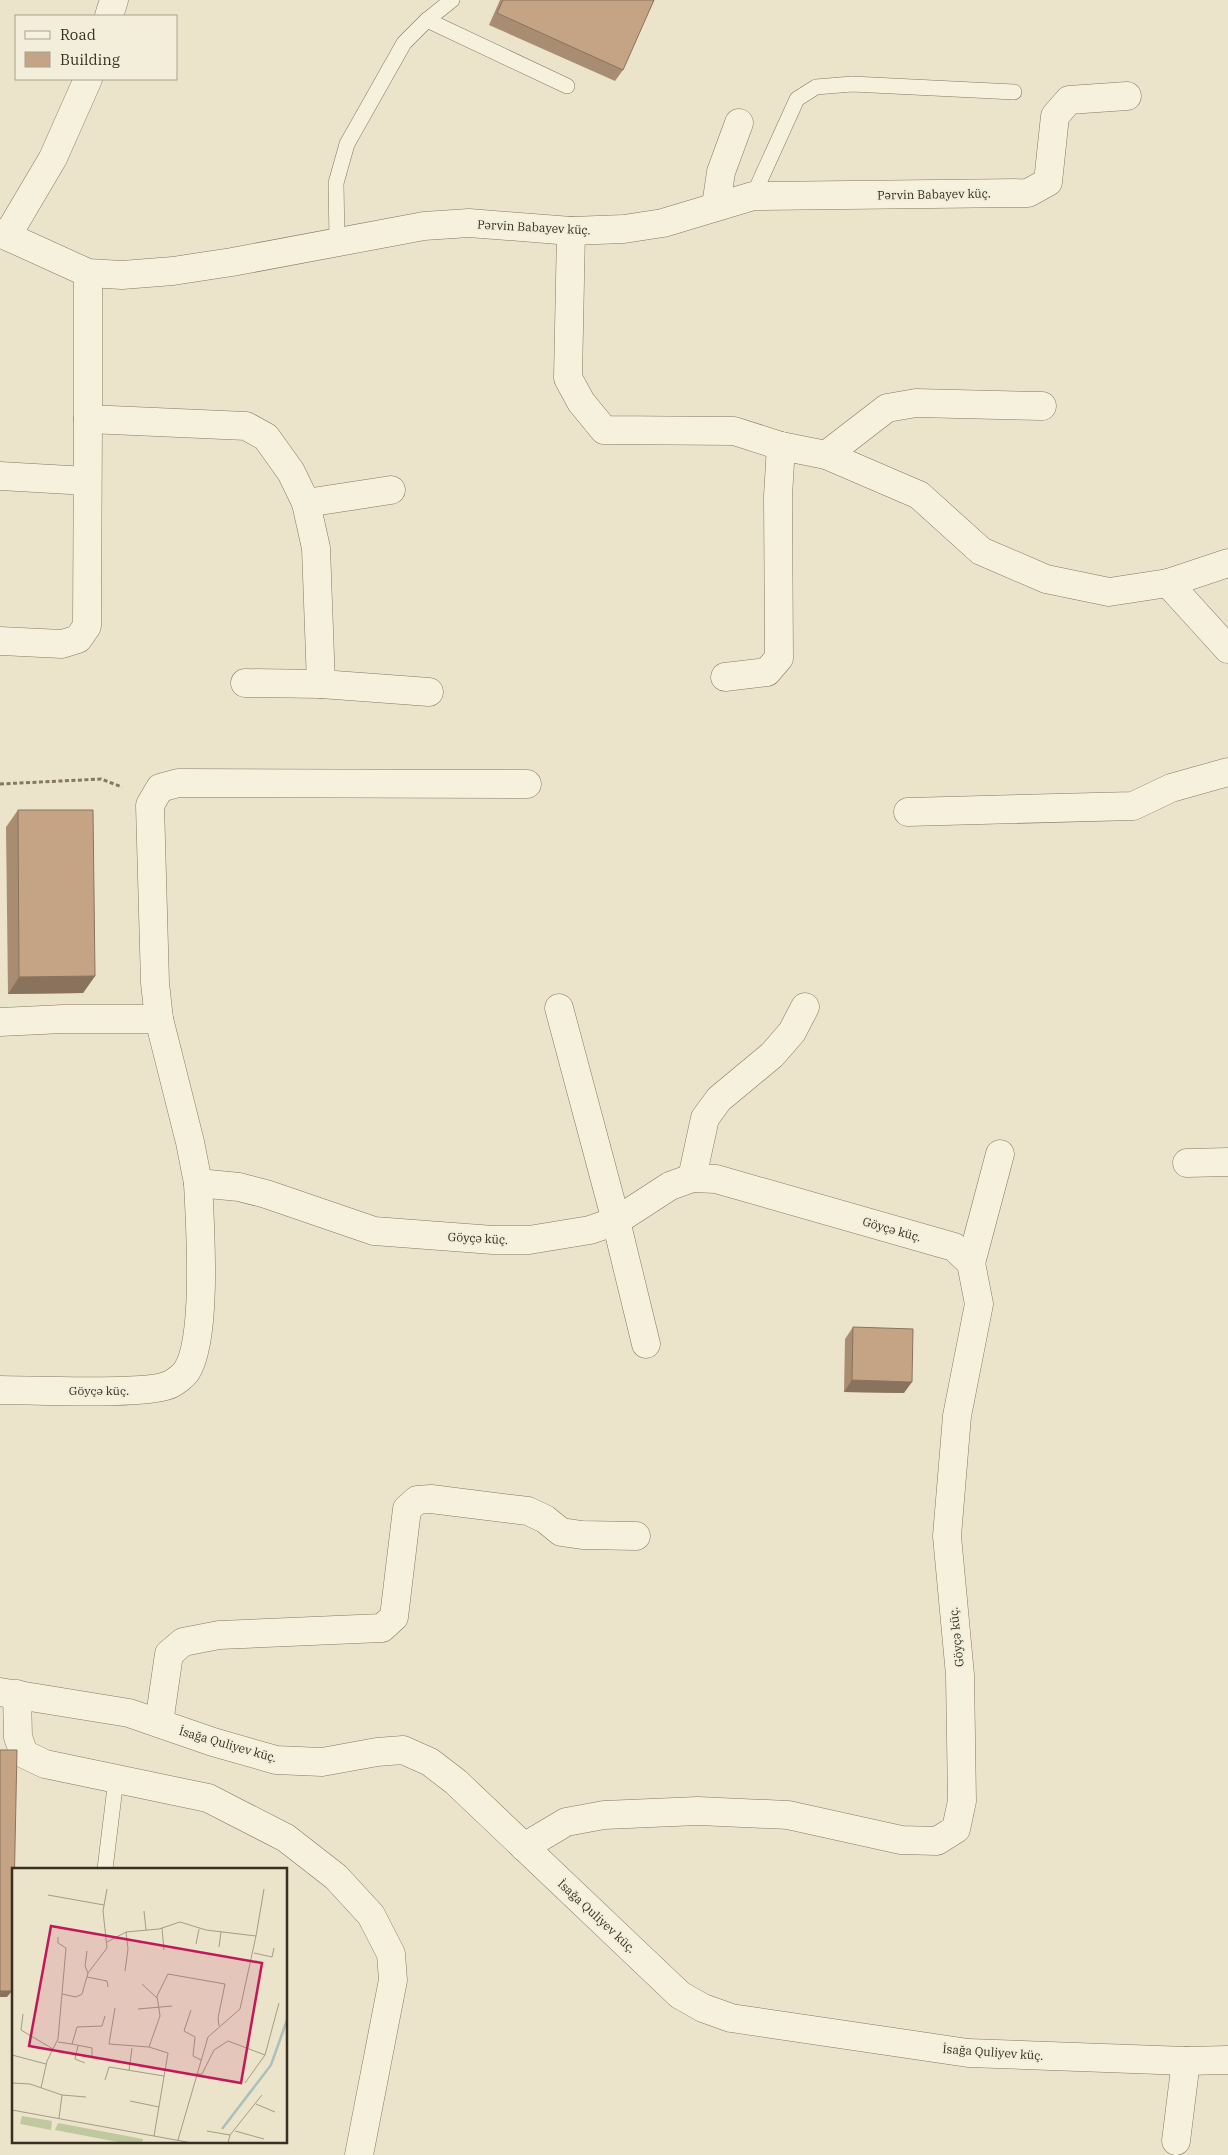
<svg xmlns="http://www.w3.org/2000/svg" width="1228" height="2155" viewBox="0 0 1228 2155" font-family="'IBM Plex Serif',serif">
<style>
.lines{fill:none;stroke-linecap:round;stroke-linejoin:round}
.service-casing{stroke:#867761;stroke-width:16}
.minor-casing{stroke:#867761;stroke-width:29}
.path{stroke:#867761;stroke-width:3;stroke-dasharray:4 2.5;stroke-linecap:butt}
.service{stroke:#f6f1dd;stroke-width:15}
.minor{stroke:#f6f1dd;stroke-width:28}
.wall{fill:#a98d72}
.shaded-wall{fill:#8a735d}
.building{fill:#c5a485;stroke:#8a735d}
.labels{text-anchor:middle;dominant-baseline:central;stroke-width:4;stroke-linejoin:round;paint-order:stroke}
.street-label{font-size:12px;fill:#382f22;stroke:#f3eeda}
.inset-river{fill:none;stroke:#abc0bb;stroke-width:2.5}
.inset-road{fill:none;stroke:#a39c87;stroke-width:1}
.view{fill:#c2185b;fill-opacity:0.15;stroke:#c2185b;stroke-width:2.5}
.inset-edge{fill:none;stroke:#382f22;stroke-width:2.5}
</style>
<rect width="100%" height="100%" fill="#ebe4cb"/>
<g class="lines">
<g class="service-casing">
<g id="service">
<path d="M427,20L567,86"/>
<path d="M753,196L797,99L816,87L852,84L1014,92"/>
<path d="M337,241L336,183L347,144L404,43L427,20L452,0"/>
<path d="M105,1869L116,1779"/>
</g>
</g>
<g class="minor-casing">
<g id="minor">
<path d="M109,16L114,0"/>
<path d="M716,206L721,172L739,123"/>
<path d="M571,231L568,378L581,402L604,430L734,431L781,446L826,455L887,408L916,403L1042,406"/>
<path d="M0,233L88,273L122,275L173,271L232,262L424,226L469,223L571,231L624,229L663,223L753,196L1028,193L1048,182L1055,116L1069,100L1127,96"/>
<path d="M7,236L53,158L88,79"/>
<path d="M88,273V419L246,426L266,437L291,472L306,503L316,548L321,684L429,692"/>
<path d="M826,455L919,495L981,551L1046,579L1109,592L1168,583L1228,563"/>
<path d="M0,476L87,481"/>
<path d="M306,503L391,490"/>
<path d="M1168,583L1228,649"/>
<path d="M0,641L62,644L78,639L87,626L88,419"/>
<path d="M725,677L767,672L779,658L778,496L781,446"/>
<path d="M245,683L321,684"/>
<path d="M908,812L1133,806L1171,788L1228,772"/>
<path d="M559,1008L616,1221L646,1344"/>
<path d="M0,1022L63,1019H159"/>
<path d="M1187,1163L1228,1162"/>
<path d="M692,1178L705,1118L719,1099L772,1055L792,1032L805,1007"/>
<path d="M198,1183L190,1142L159,1019L155,983L150,805L160,788L178,783L527,784"/>
<path d="M971,1263L1000,1154"/>
<path d="M0,1390C32,1390 149,1396 171,1384C175,1382 183,1376 186,1372C208,1340 200,1224 198,1183L239,1187L266,1194L374,1231L493,1240H529L590,1230L616,1221L670,1186L692,1178L716,1179L954,1247L971,1263L979,1304L957,1416L947,1536L960,1675L962,1801L956,1829L937,1841L901,1840L788,1815L698,1811L604,1815L566,1822L524,1847"/>
<path d="M0,1692L129,1713L213,1742L276,1760L322,1762L377,1752L403,1750L430,1762L456,1782L680,1995L703,2008L731,2018L968,2053L1186,2061L1228,2060"/>
<path d="M17,1694L18,1737L24,1754L45,1764L208,1798L286,1838L336,1877L371,1915L391,1954L393,1980L359,2155"/>
<path d="M159,1723L169,1654L183,1642L219,1635L382,1628L394,1617L407,1509L417,1500L431,1499L528,1511L545,1519L561,1532L582,1535L636,1536"/>
<path d="M1176,2141L1186,2061"/>
</g>
</g>
<path class="path" d="M0,784L101,779L122,787"/>
<use href="#service" class="service"/>
<use href="#minor" class="minor"/>
</g>
<g class="wall">
<path d="M500,0H654L623,70L615,81L489,25Z"/>
<path d="M18,810L95,976L83,993L8,994L6,827Z"/>
<path d="M853,1327L904,1393L844,1392L845,1339Z"/>
</g>
<g class="shaded-wall">
<path d="M95,976L83,993L8,994L19,977Z"/>
<path d="M852,1380L912,1382L904,1393L844,1392Z"/>
<path d="M0,1991H12L7,1997H0Z"/>
</g>
<g class="building">
<path d="M503,0H654L623,70L497,13Z"/>
<path d="M18,810H93L95,976L19,977Z"/>
<path d="M853,1327L913,1329L912,1382L852,1380Z"/>
<path d="M0,1750H17L12,1991H0Z"/>
</g>
<g class="labels">
<g class="street-label">
<text transform="translate(934 194) rotate(-1)">Pərvin Babayev küç.</text>
<text transform="translate(534 227) rotate(3)">Pərvin Babayev küç.</text>
<text transform="translate(892 1229) rotate(16)">Göyçə küç.</text>
<text transform="translate(478 1238) rotate(3)">Göyçə küç.</text>
<text x="99" y="1390">Göyçə küç.</text>
<text transform="translate(956 1637) rotate(-96)">Göyçə küç.</text>
<text transform="translate(228 1744) rotate(16)">İsağa Quliyev küç.</text>
<text transform="translate(597 1916) rotate(43)">İsağa Quliyev küç.</text>
<text transform="translate(993 2052) rotate(4)">İsağa Quliyev küç.</text>
</g>
</g>
<g transform="translate(12 1868)">
<rect width="275" height="275" fill="#ebe4cb"/>
<path d="M10,248L40,253L39,262L8,256ZM46,255L131,271L130,275H111L43,262Z" fill="#c0c89f"/>
<path class="inset-river" d="M210,261L259,197L275,152"/>
<path class="inset-road" d="M36,27L92,37M132,43L134,62M150,60L152,82M244,68L252,21M95,74L114,64L147,61L168,54L194,62L244,68L228,141L196,169L166,272M184,76L187,61M207,79L209,64M242,85L260,89L262,80M113,103L116,81L114,64M76,105L95,80L91,43L95,21M75,109L95,113L96,119M130,116L145,130M50,126L64,129L70,126L76,105L73,98L75,83M103,140L97,176L137,179M126,141L160,138M179,142L172,163L183,169L181,188L189,192M11,146L9,162L41,181M46,174L60,176L65,159L90,158L93,148M60,176L80,180V189M66,178L63,191L73,195M0,187L34,196M117,202L120,180M184,206H190L202,182L216,173L253,187L267,135M93,212L97,199L152,208M0,215L18,216L50,227L47,250M233,215L253,187M29,220L35,193L46,171L54,80L46,75V69M50,227L74,229M118,233L147,239M244,236L263,244M0,242L180,275M195,263L218,267M223,263L252,271M142,268L156,185L137,179L148,148L145,128L156,106L213,116L206,150L207,158M216,275L218,267L250,227"/>
<path class="view" d="M39,58L250,95L229,215L17,178Z"/>
<rect width="275" height="275" class="inset-edge"/>
</g>
<rect x="15" y="15" width="162" height="65" fill="#f3eeda" stroke="#a8a290"/>
<rect x="25" y="31" width="25" height="8" fill="#f6f1dd" stroke="#a8a290"/>
<text x="60" y="40" font-size="15" fill="#382f22">Road</text>
<rect x="25" y="52" width="25" height="15" fill="#c5a485" stroke="#a8a290"/>
<text x="60" y="65" font-size="15" fill="#382f22">Building</text>
</svg>
